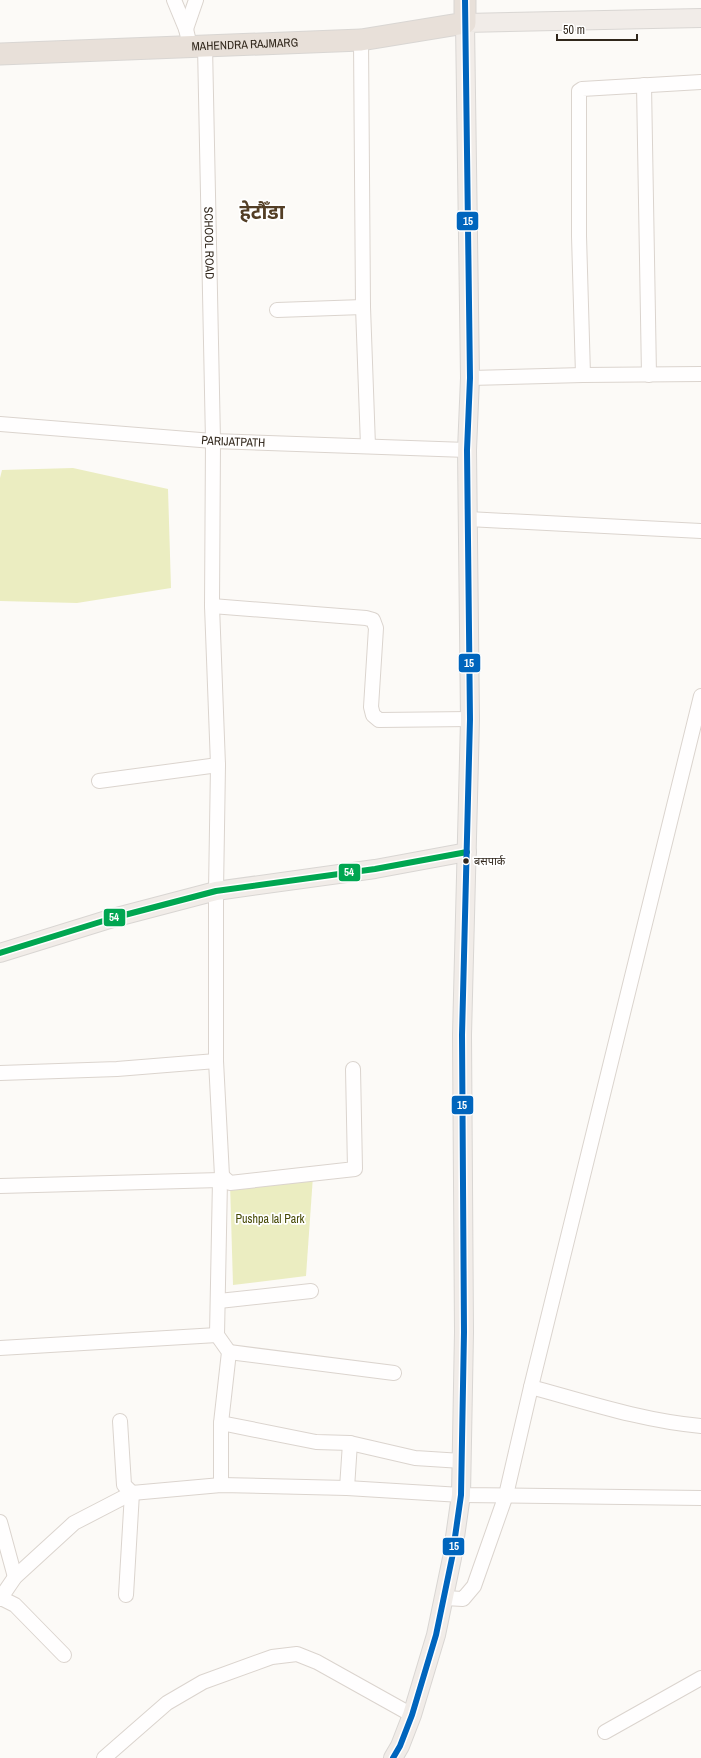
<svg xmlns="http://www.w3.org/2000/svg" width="701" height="1758" viewBox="0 0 701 1758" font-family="'Archivo Narrow','Noto Sans Devanagari',sans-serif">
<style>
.green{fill:#ebedc1}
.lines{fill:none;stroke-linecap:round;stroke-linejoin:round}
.minor-casing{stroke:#dbd4ce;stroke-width:16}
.major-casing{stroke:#d9d6d3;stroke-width:20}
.highway-casing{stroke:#d9d6d3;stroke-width:23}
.minor{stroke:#fffefe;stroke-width:14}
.major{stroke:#f1ece8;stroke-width:18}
.highway{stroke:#e8e0d9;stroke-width:21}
.bus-1-casing{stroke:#fff;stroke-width:9}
.bus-2-casing{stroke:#fff;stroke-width:9}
.bus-1{stroke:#00a651;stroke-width:6}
.bus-2{stroke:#0065bd;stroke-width:6}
.bus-dot{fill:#30261b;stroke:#fff;stroke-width:1.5}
.labels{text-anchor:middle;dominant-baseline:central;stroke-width:3.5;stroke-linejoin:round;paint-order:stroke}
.bus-label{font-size:11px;fill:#30261b;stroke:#fff;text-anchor:start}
.street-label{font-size:12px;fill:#30261b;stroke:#fff}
.park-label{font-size:12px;fill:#464904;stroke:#fff}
.town-label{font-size:20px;font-weight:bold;fill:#533e25;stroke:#fff}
.line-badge{stroke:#fff;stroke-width:1.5}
.badge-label{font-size:11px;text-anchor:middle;font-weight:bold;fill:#fff}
</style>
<rect width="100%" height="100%" fill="#fcfaf7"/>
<g class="green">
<path d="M73,468L168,489L171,588L77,603L0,601V478L2,470Z"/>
<path d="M313,1176L306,1276L233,1285L230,1183Z"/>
</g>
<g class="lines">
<g class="minor-casing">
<g id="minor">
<path d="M174,0L186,29L190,46"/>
<path d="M186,29L196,0"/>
<path d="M361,40L363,307L368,446"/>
<path id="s1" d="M205,46L213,441L212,606L218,765L216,891V1061L222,1176L220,1180L217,1335L229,1352L221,1423V1485"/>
<path d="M644,85L649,375"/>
<path d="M277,310L363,307"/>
<path d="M583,375L579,236V91L582,89L701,82"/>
<path d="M470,378L583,375L701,374"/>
<path id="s2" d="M0,424L213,441L467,450"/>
<path d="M468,519L701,531"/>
<path d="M212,606L366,618L373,620L376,628L371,707L373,715L379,720L470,719"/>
<path d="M99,781L218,765"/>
<path d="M0,1073L117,1069L216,1061"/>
<path d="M222,1176L230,1183L355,1169L353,1069"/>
<path d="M0,1186L220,1180"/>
<path d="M219,1301L311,1291"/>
<path d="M0,1348L217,1335"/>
<path d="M229,1352L394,1373"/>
<path d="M531,1387C586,1402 643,1421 701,1426"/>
<path d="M120,1421L124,1485L132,1493L126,1595"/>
<path d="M221,1423L316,1442L350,1443L415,1458L462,1461"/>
<path d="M347,1488L350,1443"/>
<path d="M0,1522L15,1577"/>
<path d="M1,1598L15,1605L64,1655"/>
<path d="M445,1598L463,1599L474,1586L506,1495L531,1387L701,696"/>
<path d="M0,1599L15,1577L74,1523L132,1493L221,1485L347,1488L461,1495L701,1498"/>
<path d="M605,1732L701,1678"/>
<path d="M104,1758L167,1703L203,1682L272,1657L297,1654L317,1662L412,1715"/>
</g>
</g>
<g class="major-casing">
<g id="major">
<path d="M0,953L113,918L216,891L375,869L467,852"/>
<path d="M393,1758L400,1746L412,1715L436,1635L452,1558L461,1495L464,1332L462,1035L470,719L467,450L470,378L465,23L701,18"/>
</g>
</g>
<g class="highway-casing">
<g id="highway">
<path id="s3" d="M0,54L361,40L465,23V0"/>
</g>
</g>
<use href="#minor" class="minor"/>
<use href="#major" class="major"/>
<use href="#highway" class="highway"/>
<g class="bus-1-casing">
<path id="bus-1" d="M0,953L113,918L216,891L375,869L467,852"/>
</g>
<g class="bus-2-casing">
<path id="bus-2" d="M393,1758L400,1746L412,1715L436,1635L452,1558L461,1495L464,1332L462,1035L470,719L467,450L470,378L465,0"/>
</g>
<use href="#bus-1" class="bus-1"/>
<use href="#bus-2" class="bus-2"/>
</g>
<circle class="bus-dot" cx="466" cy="861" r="3.5"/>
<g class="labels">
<g class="bus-label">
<text x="474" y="861">बसपार्क</text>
</g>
<g class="street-label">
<text stroke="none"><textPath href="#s3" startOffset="245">MAHENDRA RAJMARG</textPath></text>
<text stroke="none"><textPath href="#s1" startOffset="197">SCHOOL ROAD</textPath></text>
<text stroke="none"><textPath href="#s2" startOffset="234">PARIJATPATH</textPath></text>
</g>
<g class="park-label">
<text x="270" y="1219">Pushpa lal Park</text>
</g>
<g class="town-label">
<text x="262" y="211">हेटौँडा</text>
</g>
</g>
<g class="line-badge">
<rect x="456" y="211" width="23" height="20" rx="4" fill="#0065bd"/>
<rect x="458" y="653" width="23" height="20" rx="4" fill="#0065bd"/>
<rect x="338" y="863" width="23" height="19" rx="4" fill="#00a651"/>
<rect x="103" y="908" width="23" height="19" rx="4" fill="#00a651"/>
<rect x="451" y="1095" width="23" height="20" rx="4" fill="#0065bd"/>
<rect x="442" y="1537" width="23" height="19" rx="4" fill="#0065bd"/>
</g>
<g class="badge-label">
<text x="468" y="225">15</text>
<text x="469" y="667">15</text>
<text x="349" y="876">54</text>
<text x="114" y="921">54</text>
<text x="462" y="1109">15</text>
<text x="454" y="1550">15</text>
</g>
<path d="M557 34v6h80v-6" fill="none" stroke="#30261b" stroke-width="2"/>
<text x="563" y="34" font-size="12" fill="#30261b" stroke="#ffffff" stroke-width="3" paint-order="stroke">50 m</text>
</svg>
